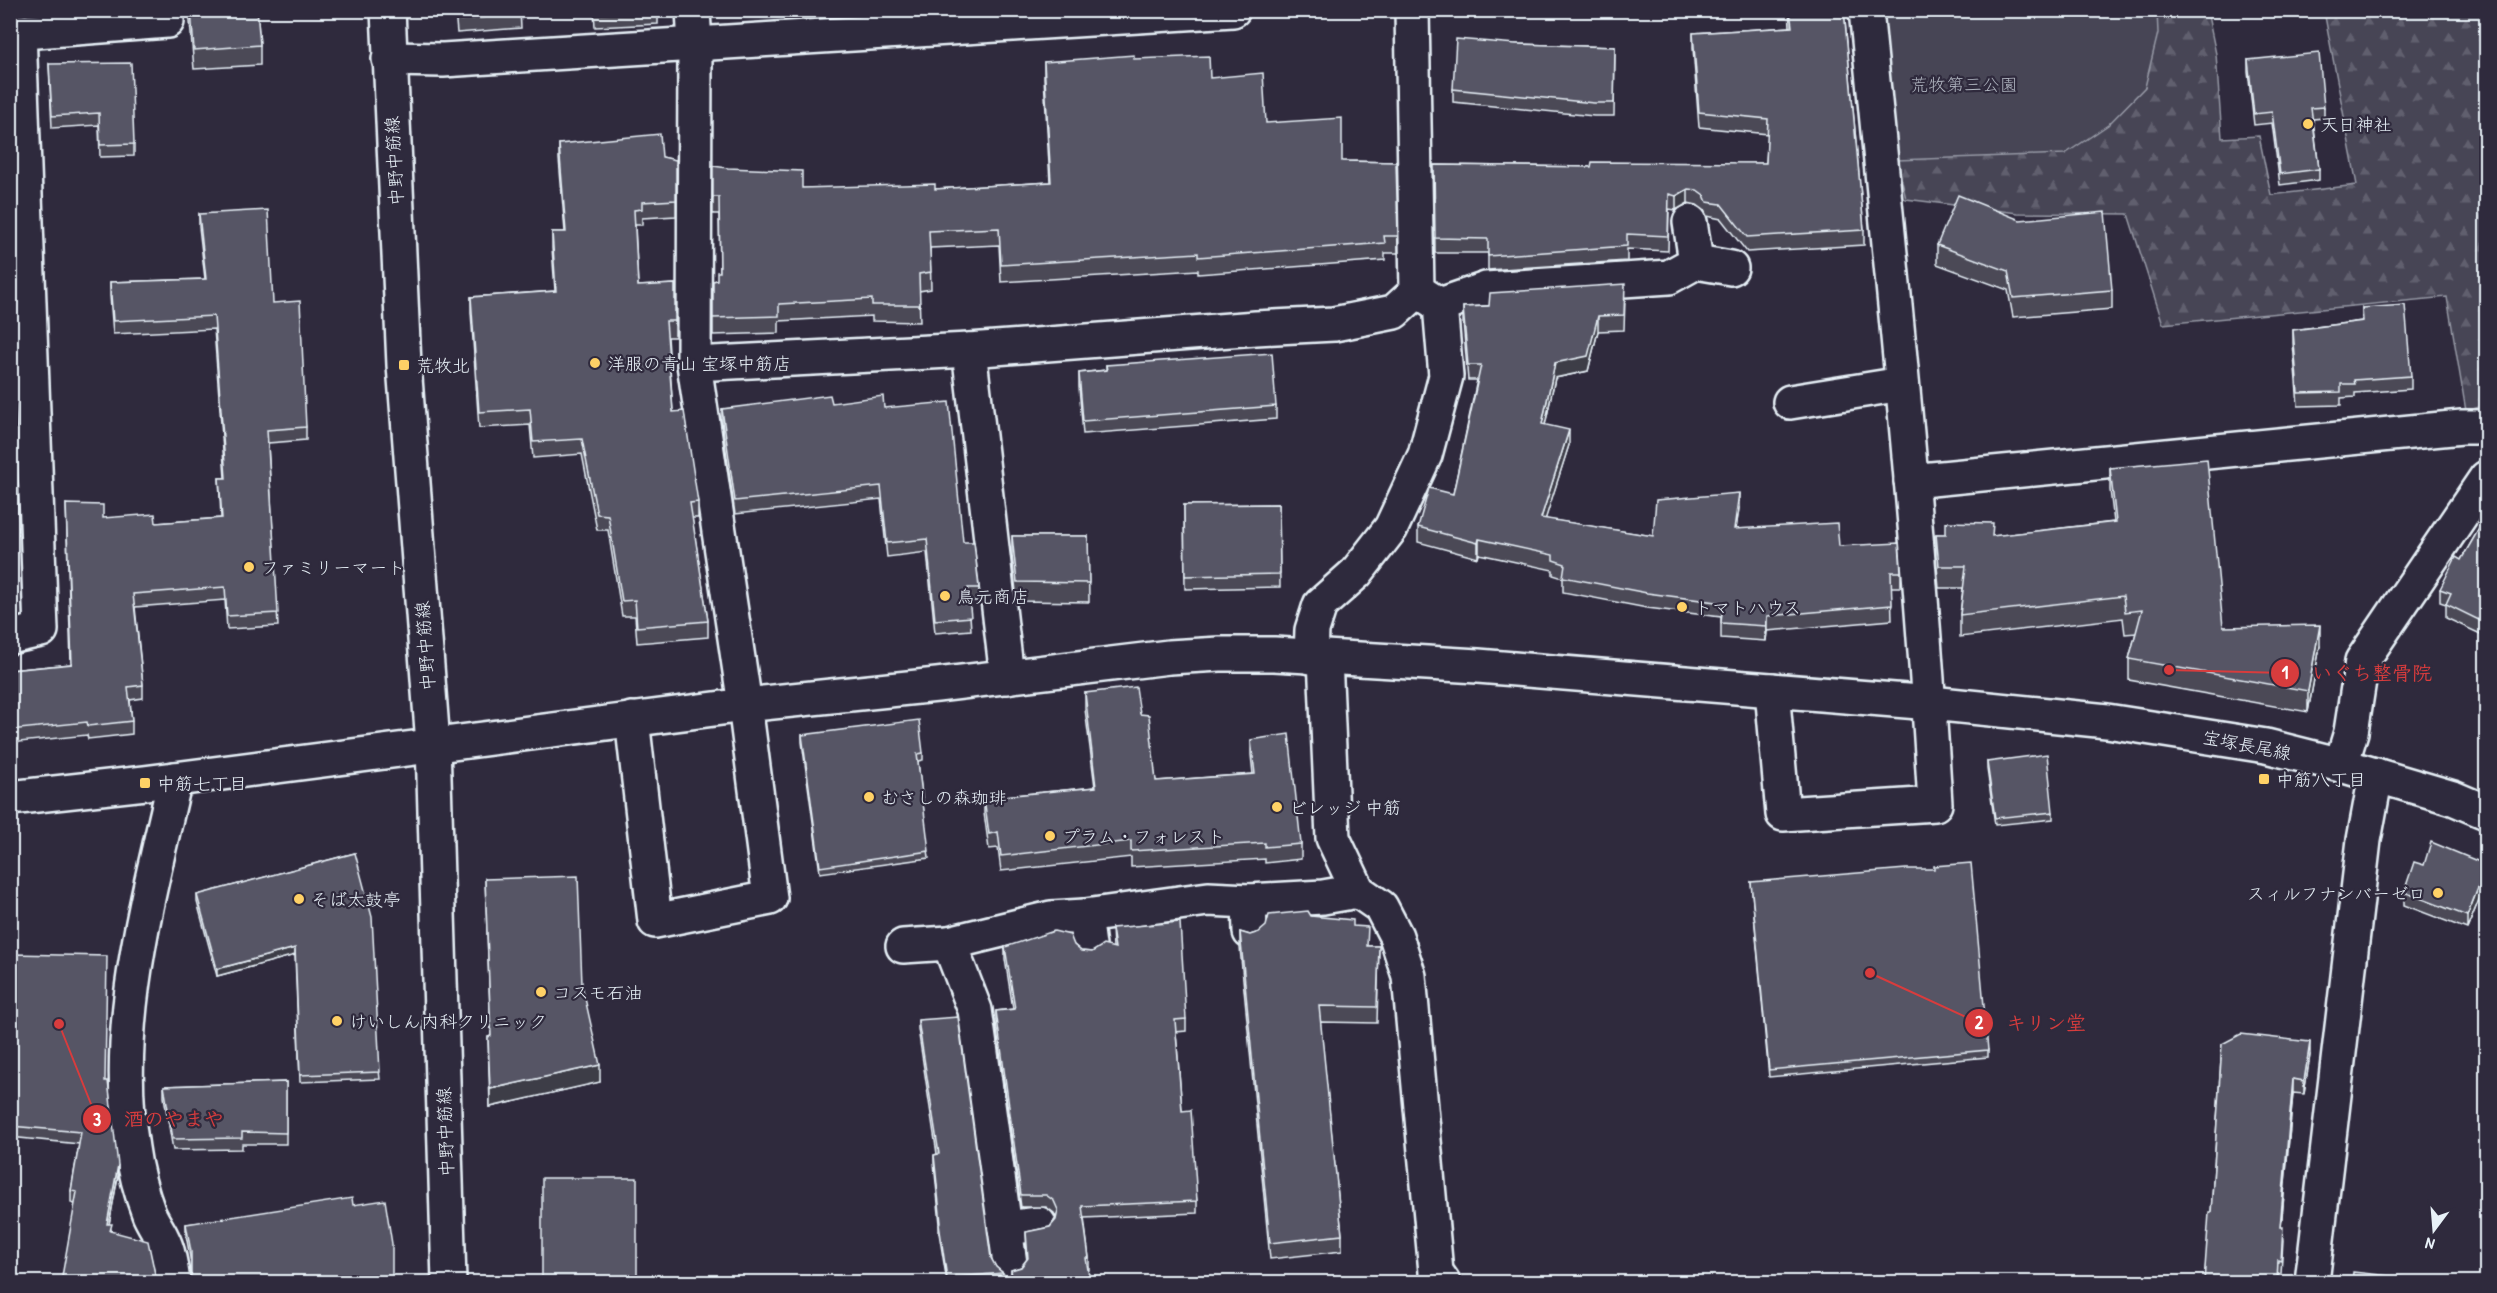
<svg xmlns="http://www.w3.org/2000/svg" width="2497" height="1293" viewBox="0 0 2497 1293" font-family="'Patrick Hand','Klee One',sans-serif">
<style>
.forest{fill:url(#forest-firs);stroke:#979aa6;stroke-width:1.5}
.park{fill:#464455;stroke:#979aa6;stroke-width:1.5}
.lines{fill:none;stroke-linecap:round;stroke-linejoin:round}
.minor-casing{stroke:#e8f1f8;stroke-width:38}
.major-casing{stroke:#e8f1f8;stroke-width:38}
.minor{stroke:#2f2a3d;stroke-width:33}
.major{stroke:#2f2a3d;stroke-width:33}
.wall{fill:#4b4957;stroke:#e8f1f8;stroke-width:1.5}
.shaded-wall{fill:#3d3c47;stroke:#e8f1f8;stroke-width:1.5}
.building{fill:#575565;stroke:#e8f1f8;stroke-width:1.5}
.poi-dot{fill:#ffd166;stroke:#2f2a3d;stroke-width:2}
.labels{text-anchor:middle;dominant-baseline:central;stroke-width:4.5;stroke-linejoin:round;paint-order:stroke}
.park-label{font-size:18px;fill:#afb4bf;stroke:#2f2a3d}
.poi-label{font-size:18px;fill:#e8f1f8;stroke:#2f2a3d;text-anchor:start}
.street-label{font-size:18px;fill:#e8f1f8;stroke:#2f2a3d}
.leader{fill:none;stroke:#d83c3d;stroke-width:2}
.callout-dot{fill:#d83c3d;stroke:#2f2a3d;stroke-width:2}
.mark-label{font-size:18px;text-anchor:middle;font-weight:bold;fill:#fff}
.callout-label{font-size:20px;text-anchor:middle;font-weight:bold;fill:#d83c3d;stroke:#2f2a3d;stroke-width:4.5;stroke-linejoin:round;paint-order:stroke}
</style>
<defs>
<pattern id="forest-firs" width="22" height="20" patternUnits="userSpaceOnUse" patternTransform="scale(1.5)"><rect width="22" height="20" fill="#464455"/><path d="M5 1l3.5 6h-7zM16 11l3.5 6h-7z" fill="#615f6e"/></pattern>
</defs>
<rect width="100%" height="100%" fill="#2f2a3d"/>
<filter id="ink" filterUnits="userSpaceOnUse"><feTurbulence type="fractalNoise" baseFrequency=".0167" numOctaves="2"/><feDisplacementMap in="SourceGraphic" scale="12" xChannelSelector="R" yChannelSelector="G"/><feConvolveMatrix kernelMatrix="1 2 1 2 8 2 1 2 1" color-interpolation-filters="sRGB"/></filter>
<g filter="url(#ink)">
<path class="forest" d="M2113,11H2207L2216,54L2222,138L2259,136L2271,195L2357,185L2324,11H2486V405L2466,411L2447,297L2163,324L2128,214L2018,213L1906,199L1897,160Z"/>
<path class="park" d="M1880,11H2157L2158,33L2145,87L2108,125L2065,154L1897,160Z"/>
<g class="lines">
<g class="minor-casing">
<g id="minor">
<path d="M10,33L167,21V10"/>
<path d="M389,59L443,60L1233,10"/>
<path d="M1696,262L1731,268"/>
<path d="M1421,293L1440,305L1486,289L1669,277L1696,262L1690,222"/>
<path d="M969,350L1007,677"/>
<path d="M694,364L969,350L1256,328L1334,324L1394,312L1417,291L1412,10"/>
<path d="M1790,402L1902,384"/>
<path d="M1911,481L2462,427H2486"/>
<path d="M10,637L41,630L19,31"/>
<path d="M1311,657L1312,630L1320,605L1356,573L1391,528L1425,455L1446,376L1440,305"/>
<path d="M1325,658L1333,838L1358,891L1381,907L1396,936L1409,976L1436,1272L1443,1282"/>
<path d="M1772,690L1783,814L1935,804C1920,539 1892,275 1866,10"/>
<path d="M632,719L655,921L770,898L745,705L694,364L695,45L693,10"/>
<path d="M2341,765L2351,732L2362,661L2486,478"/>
<path d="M10,798L145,783L745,705L937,685L1169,657L1220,654H1274L1478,666L1931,703L2107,721L2266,746L2341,765L2453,798L2486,812"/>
<path d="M1249,901L1250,932"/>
<path d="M1085,916L1089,946"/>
<path d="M903,946L949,943"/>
<path d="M1005,1228L1039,1224"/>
<path d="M1010,1264L975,1010L949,943L1051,918L1085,916L1208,899L1249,901L1323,897L1358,891"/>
<path d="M173,1282C171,1268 169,1251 162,1238C158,1230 153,1223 149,1214C141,1193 135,1171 132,1148C112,1024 148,900 175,779"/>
<path d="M2312,1282L2364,840L2376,775"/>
</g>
</g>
<g class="major-casing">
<path id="major" d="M388,10L404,365L433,744L449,1282"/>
</g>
<use href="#minor" class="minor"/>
<use href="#major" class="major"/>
</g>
<g class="wall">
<path d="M189,10H257L260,45V65L194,69Z"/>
<path d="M455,10H520L521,28L457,33Z"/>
<path d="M594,10H658V24L595,27Z"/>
<path d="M1789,10H1844L1864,230V245L1747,252L1721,219L1707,216L1704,210L1697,205L1688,203L1676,210L1669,209L1668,251L1627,249V261L1488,270V253H1435L1434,165L1591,167L1766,163L1768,134L1699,127L1693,48V33L1790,27Z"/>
<path d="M1516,44L1615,47L1614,116H1594L1453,102V89Z"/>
<path d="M1134,59L1210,78L1266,123L1342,161L1396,162L1398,253H1385V260L1198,274V270L1001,282L999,245L930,248L931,289L919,291L920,322L872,321V316L779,321V333L713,335V281L717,280L720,272L719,214H713V166L802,188L935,189L1050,182L1044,78V62Z"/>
<path d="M2248,60L2324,107V118L2313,119L2319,169V180L2280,185L2272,123L2254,125L2248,71Z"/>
<path d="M49,64L134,144V156L100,157L99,125L52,128Z"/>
<path d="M559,144L662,157L676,160V216L642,218V225H635L638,286L675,284V337H668L673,412L698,502V518H692L708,621V637L637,643L635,616H622L608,530H597L582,454L533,458L530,425L479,428L471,312V297L555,291L552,248V232H565L559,159Z"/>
<path d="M199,214L273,303L306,427V440L268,443L278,626L227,629L225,600L135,607L143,685V698L130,700L132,721V734L88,739L87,735L10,743V670L71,664L66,504L103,518L156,523L221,518L219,478H225L214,329L113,334L110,296V282L205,279L199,227Z"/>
<path d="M1937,245L2112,290V309L2013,317L2008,290L1937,264Z"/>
<path d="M1625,299L1624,330L1598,331L1588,371L1555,378L1545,425L1569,445L1545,519L1653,536L1739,508L1736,529L1839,546L1901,572V587H1891L1892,620L1767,631L1766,641L1721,638V617L1647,608L1563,592V578L1553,575V570L1479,554L1478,558L1418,542V527L1453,494L1477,380H1468L1463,322V307Z"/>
<path d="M2362,308L2411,376V389L2355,393V397L2341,398V405L2298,406L2293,343V330L2362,321Z"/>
<path d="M1106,365L1276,406V419L1083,434L1079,387V373L1106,370Z"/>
<path d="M832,403L884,408L963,542L979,588V601H969L971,630L935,633L927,552L887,557L881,499L735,514L722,422V409Z"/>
<path d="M2110,468L2223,627L2320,646L2308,712L2129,680V659L2136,633L2125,634L2123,618L1960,637V615L1963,588H1939L1936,556V534L1993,536L2114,522L2110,490Z"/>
<path d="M1279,504L1280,587L1185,589L1184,505Z"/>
<path d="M2487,515V637L2446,618V604L2440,602V589L2461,560Z"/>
<path d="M1012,536H1088L1089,602L1017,601L1012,555Z"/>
<path d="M1085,693L1140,714L1156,781L1253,774L1251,755V740L1301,844V859L1265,863V859L1131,867V857L1001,871L998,848L989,849L984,813V798L1095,787L1085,709Z"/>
<path d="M802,735L923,753V760L918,761L929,858L820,873L802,742Z"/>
<path d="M1987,762L2053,812V819L1995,825L1987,769Z"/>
<path d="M355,853L380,1079L300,1082L295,955L217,976L197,902V895Z"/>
<path d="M2424,865H2487V880L2467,929L2404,905V892Z"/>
<path d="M485,879L582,985L600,1082L490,1107L488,1037L491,1036Z"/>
<path d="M1751,882L1988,1050V1057L1769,1077Z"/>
<path d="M1311,916L1368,946H1379L1377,1023L1320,1022L1342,1235V1251L1270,1259L1240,948V932L1250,935Z"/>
<path d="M1112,928L1186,1019V1031L1176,1032L1182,1111L1197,1201V1213L1084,1218L1089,1258V1270H1088L1090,1282H1011V1270L1021,1267L1027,1259L1026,1232L1050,1227L1056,1218L1054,1213L1046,1207H1021L996,1023V1011L1013,1009L1005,959V947L1074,945L1081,951L1092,952L1113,948Z"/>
<path d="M918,1020L991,1258L996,1267L1003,1273V1281L990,1282H947L939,1233V1224H940L934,1163V1155L937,1154L918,1029Z"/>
<path d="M10,1025L105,1081L118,1176L109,1224L112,1232L155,1274L75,1204L71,1203V1191L79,1144L10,1137Z"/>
<path d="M2222,1044L2310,1055L2304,1094L2293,1093L2281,1227L2283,1240L2281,1274H2278V1282H2204L2211,1213Z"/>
<path d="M286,1082V1144H242V1149L173,1150L164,1097V1086Z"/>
<path d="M353,1205L191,1277V1263L186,1235V1224Z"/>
</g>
<g class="shaded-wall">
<path d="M1688,189V203L1676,210V196Z"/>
<path d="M1598,316V331L1588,371L1555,378L1542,439V424L1555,363Z"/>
<path d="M1569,430V445L1541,533V518Z"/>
<path d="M1739,493V508L1734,544V529Z"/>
<path d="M1479,539V554L1478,558V543Z"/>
<path d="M1767,616V631L1766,641V626Z"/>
<path d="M2320,625V646L2308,712V691Z"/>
<path d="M2487,866V880L2467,929V916Z"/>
<path d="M295,948V955L217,976V969Z"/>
<path d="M2310,1042V1055L2304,1094V1081Z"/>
<path d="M600,1065V1082L490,1107V1089Z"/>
<path d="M2293,1079V1093L2280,1240V1227Z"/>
<path d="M118,1165V1176L107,1235V1224Z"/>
</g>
<g class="building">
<path d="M191,10H257L260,45L194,50Z"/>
<path d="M456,10H520L521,14L457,20Z"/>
<path d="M595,10H658V11L595,14Z"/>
<path d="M1790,10H1844L1864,230L1747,237L1721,204L1707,202L1704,195L1697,190L1688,189L1676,196L1669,194L1668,236L1627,234V246L1488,256V239L1435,238L1434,165L1591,167L1592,162L1766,163L1768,119L1699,112L1693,33L1792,27Z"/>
<path d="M1456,39L1516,44L1615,47L1614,103H1594L1453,89Z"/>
<path d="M2319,53L2324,107L2311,108L2319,169L2280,174L2272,112L2254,114L2248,60Z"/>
<path d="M1134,55V59L1209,56L1210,78L1263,73L1266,123L1342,118V161L1396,162L1398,236H1384L1385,243L1198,257V253L1001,265L999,228L929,231L931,272L919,274L920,305H872V299L779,304V316L713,318V281L717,280V272H720L719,197H713V166L728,168L802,171V188L935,184V189L1051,182L1044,62Z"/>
<path d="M131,63L134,144L100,145L99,113L52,116L49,64Z"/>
<path d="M660,134L662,157L676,160V200L642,202V209L634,210L638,286L675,284V321H666L673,412L684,411L698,502L690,503L708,621L637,627L635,600L622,601L608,515L597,514L582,439L533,442L530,409L479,412L471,297L556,291L552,232H566L559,144Z"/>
<path d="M1958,195L2020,220L2105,212L2112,290L2013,298L2008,271L1937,245Z"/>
<path d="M268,210L273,303L300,301L306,427L267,430L278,613L227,616L225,587L133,594L143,685L128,687L132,721L88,726L87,722L10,730V670L72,664L66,504L103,505V518L155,514L156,523L222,518L219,478H226L214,316L113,321L110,282L206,279L199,214Z"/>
<path d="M1625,284L1624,315L1598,316L1588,356L1555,363L1542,424L1569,430L1541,518L1653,536L1656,500L1739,493L1734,529L1837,523L1839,546L1899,543L1901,572H1891L1892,605L1767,616L1766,626L1721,623L1723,603L1647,593L1563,577L1565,564L1553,560V555L1479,539L1478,543L1418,527L1429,488L1453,494L1481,365H1468L1463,307L1489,306L1490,293Z"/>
<path d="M2405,305L2411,376L2354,380L2355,384H2341V392L2298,393L2293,330L2363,321L2362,308Z"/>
<path d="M1272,353L1276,406L1083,421L1079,373L1107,370L1106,365Z"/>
<path d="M830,395L832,403L883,396L884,408L949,402L963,542H974L979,588H968L971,617L935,620L927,539L887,543L881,486L735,501L722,409Z"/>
<path d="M2207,459L2223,627L2320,625L2308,691L2129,659L2142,610L2125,612L2123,596L1960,615L1966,566H1939L1936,534H1946V522L1993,523L1992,536L2116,522L2110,468Z"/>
<path d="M1279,504L1280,574L1185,576L1184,505Z"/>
<path d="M2487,515V624L2446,604L2451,593L2440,589L2456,557L2461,560Z"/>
<path d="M1012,536H1088L1089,583L1017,582Z"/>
<path d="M1136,687L1140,714L1149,715L1156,781L1255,774L1251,740L1289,734L1301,844L1265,847V843L1131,851V841L1001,856L998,832L989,834L984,798L1096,787L1085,693Z"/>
<path d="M919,720L923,753L917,754L929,851L820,867L802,735Z"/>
<path d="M2047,754L2053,812L1995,818L1987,762Z"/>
<path d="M2431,842L2487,865L2467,916L2404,892L2414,862L2424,865Z"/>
<path d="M355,853L372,917L380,1072L300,1075L295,948L217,969L197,895Z"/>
<path d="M1971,863L1988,1050L1769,1070L1751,882L1906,869H1934V866Z"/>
<path d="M578,876L582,985L600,1065L490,1089L488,1037L491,1036L485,879Z"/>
<path d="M1308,911L1311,916L1353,920V926L1368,927L1367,946H1379L1377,1007L1319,1006L1342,1235L1270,1243L1240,932L1250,935L1259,932L1266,926L1269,915Z"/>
<path d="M1180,922L1186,1019L1175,1020L1182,1111L1191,1110L1197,1201L1082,1206L1089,1258H1086L1090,1282H1013L1011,1270L1021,1267L1028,1258L1026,1232L1050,1227L1056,1220L1058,1210L1054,1201L1046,1195H1021L996,1011L1015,1009L1005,947L1054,931L1070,935L1074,945L1081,951L1092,952L1103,945L1115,948L1112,928Z"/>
<path d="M13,954L107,956L105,1081H108L118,1165L107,1224H112L110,1231L148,1241L155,1274L159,1282H61L77,1192L71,1191L81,1132L10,1126V1025Z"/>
<path d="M958,1017L991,1258L996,1267L1003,1273L947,1278L939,1224L941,1223L934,1155L939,1154L918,1020Z"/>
<path d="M2241,1034L2310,1042L2304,1081L2293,1079L2280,1227H2283L2281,1261L2278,1260L2277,1282H2204L2209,1213H2211L2222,1044Z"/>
<path d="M286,1082V1133L242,1132V1138L173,1139L164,1086Z"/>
<rect x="542" y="1178" width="95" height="104"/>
<path d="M352,1198L353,1205L385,1200L392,1244V1282H186L191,1277V1252L186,1224Z"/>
<path d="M2353,1272L2426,1280V1282H2352Z"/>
</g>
</g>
<g class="poi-dot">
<circle cx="2308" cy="124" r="6"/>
<circle cx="595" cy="363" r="6"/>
<rect x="398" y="359" width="12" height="12" rx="3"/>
<circle cx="249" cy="567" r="6"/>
<circle cx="945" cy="596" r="6"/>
<circle cx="1682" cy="607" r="6"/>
<rect x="2258" y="773" width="12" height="12" rx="3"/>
<rect x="139" y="777" width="12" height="12" rx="3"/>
<circle cx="869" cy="797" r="6"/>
<circle cx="1277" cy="807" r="6"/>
<circle cx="1050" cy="836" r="6"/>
<circle cx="2438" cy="893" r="6"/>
<circle cx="299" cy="899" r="6"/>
<circle cx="541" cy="992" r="6"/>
<circle cx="337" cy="1021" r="6"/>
</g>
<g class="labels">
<g class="park-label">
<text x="1964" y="84">荒牧第三公園</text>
</g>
<g class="poi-label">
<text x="2320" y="124">天日神社</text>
<text x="607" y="363">洋服の青山 宝塚中筋店</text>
<text x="416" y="365">荒牧北</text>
<text x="261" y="567">ファミリーマート</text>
<text x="957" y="596">鳥元商店</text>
<text x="1694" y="607">トマトハウス</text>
<text x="2276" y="779">中筋八丁目</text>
<text x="157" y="783">中筋七丁目</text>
<text x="881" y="797">むさしの森珈琲</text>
<text x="1289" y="807">ビレッジ 中筋</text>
<text x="1062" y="836">プラム・フォレスト</text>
<text x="2426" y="893" text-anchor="end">スィルフナンバーゼロ</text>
<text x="311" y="899">そば太鼓亭</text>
<text x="553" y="992">コスモ石油</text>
<text x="349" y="1021">けいしん内科クリニック</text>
</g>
<g class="street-label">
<text transform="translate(394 161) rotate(-93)">中野中筋線</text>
<text transform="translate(425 646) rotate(-94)">中野中筋線</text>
<text transform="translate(2247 745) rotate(11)">宝塚長尾線</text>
<text transform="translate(445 1132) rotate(-92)">中野中筋線</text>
</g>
</g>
<path class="leader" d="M2169 670L2285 673M1870 973L1979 1023M59 1024L97 1119"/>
<g class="callout-dot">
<circle cx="2169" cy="670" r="6"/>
<circle cx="1870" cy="973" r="6"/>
<circle cx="59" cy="1024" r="6"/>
<circle cx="2285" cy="673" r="15"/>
<circle cx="1979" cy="1023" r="15"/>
<circle cx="97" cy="1119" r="15"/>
</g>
<g class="mark-label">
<text x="2285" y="679">1</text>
<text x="1979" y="1029">2</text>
<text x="97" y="1126">3</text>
</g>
<g class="callout-label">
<text x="2372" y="680">いぐち整骨院</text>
<text x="2046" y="1030">キリン堂</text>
<text x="174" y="1126">酒のやまや</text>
</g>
<rect width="2497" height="1293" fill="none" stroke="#2f2a3d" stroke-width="36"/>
<rect x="18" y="18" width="2461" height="1257" fill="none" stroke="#e8f1f8" stroke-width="2" filter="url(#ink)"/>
<g transform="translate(2434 1230) rotate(196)" stroke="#2f2a3d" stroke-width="4.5" paint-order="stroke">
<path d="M0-4.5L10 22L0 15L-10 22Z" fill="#e8f1f8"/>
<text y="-9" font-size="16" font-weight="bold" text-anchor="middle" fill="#e8f1f8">N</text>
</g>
</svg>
